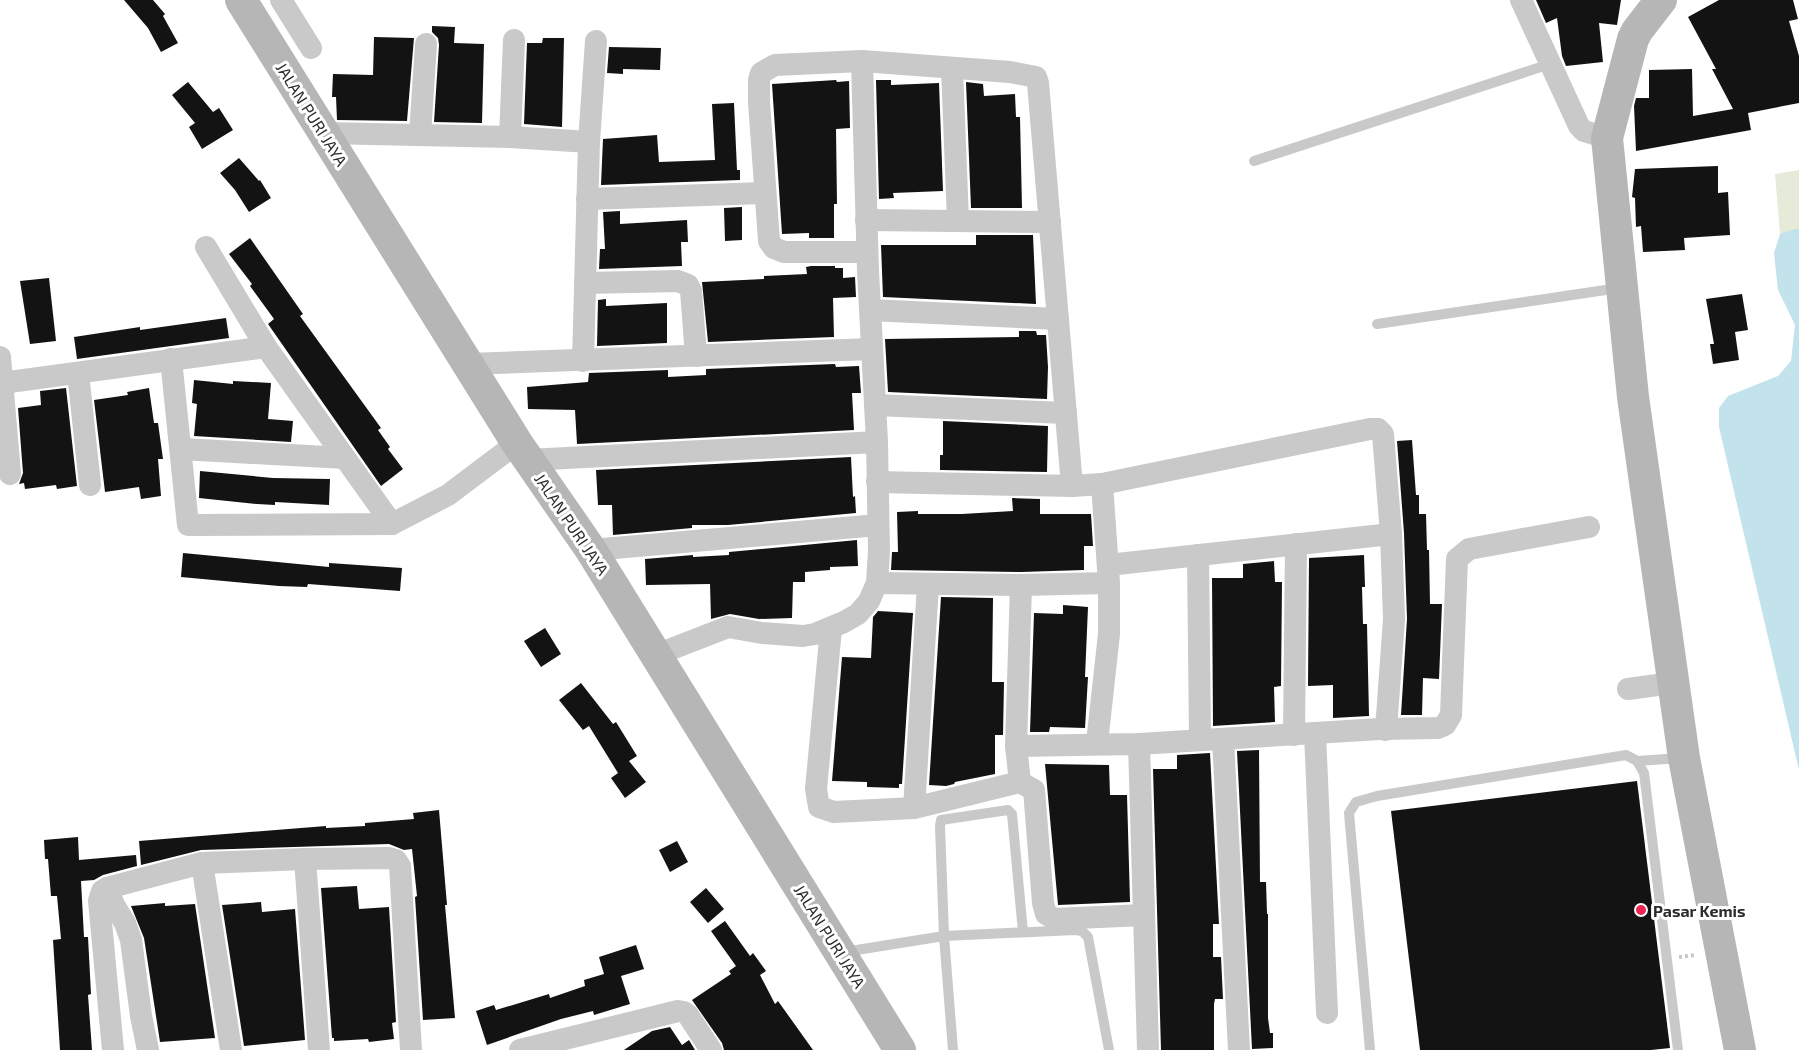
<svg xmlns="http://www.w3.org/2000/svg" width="1799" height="1050" viewBox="0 0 1799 1050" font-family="'Exo 2',sans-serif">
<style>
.green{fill:#e5ebd8}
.water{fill:#c2e2ec}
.building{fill:#131313}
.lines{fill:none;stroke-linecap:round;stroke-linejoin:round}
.path{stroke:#c9c9c9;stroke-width:4;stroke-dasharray:3 3;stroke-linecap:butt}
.lane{stroke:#c9c9c9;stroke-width:10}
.street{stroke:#c9c9c9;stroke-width:22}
.secondary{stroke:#b6b6b6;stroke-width:32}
.poi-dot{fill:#ed2351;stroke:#fff;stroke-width:2}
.labels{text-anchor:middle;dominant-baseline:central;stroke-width:6;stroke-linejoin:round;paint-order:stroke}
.street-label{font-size:16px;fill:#2c2c2c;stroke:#fff}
.poi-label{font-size:16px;font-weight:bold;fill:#2c2c2c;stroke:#fff;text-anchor:start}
</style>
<rect width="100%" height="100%" fill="#fff"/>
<path class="green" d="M1799,170V229L1780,234L1775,174Z"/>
<path class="water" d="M1795,229H1799V770L1719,427V408L1728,396L1778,376L1791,361L1795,325L1778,290L1774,253L1780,234Z"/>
<g class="building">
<path d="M124,0H153L165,14L163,16L178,43L161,52L148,28Z"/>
<path d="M1536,0H1621L1617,25L1599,23L1603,62L1566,66L1562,56L1557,18L1546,23Z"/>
<path d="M1719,0H1793L1798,19L1789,21L1799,56V103L1748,113L1751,130L1636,151L1634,106L1636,98H1649V70L1692,69L1693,116L1733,109L1712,69H1716L1688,17Z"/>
<path d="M432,26L455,27L454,43L484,44L482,123L434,122L439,45L438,38L432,32Z"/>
<path d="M374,37L414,38L407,121L337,120L336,97H332L333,74L373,75Z"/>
<path d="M543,38H564L562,127L524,124L527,43H542Z"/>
<path d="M609,47L661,48L660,70L623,69V74L607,73Z"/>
<path d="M836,80L837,82L849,81L850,128L836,129L837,204H834V238H809V233L782,234L772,84Z"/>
<path d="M876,80H891V85L939,83L943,191L893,193L894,198L879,199Z"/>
<path d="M188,82L213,112L219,108L233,130L202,149L189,127L195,123L172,95Z"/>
<path d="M966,82L983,84L984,96L1015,94L1016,117H1020L1022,208H971Z"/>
<path d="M734,103L737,170H740V180L601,185L603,139L657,135L659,162L715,160L712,104Z"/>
<path d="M239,158L259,181L260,180L271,198L249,212L235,190L220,173Z"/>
<path d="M1718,166V193L1728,192L1730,235L1684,238L1685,250L1643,252L1641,226L1636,227L1635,198L1632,197L1635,169Z"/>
<path d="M742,207V240L725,241L724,208Z"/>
<path d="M620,211V224L687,220L688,242H681L682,266L599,269L600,249H605L603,212Z"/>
<path d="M976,235H1033L1036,304L883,297L881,245H976Z"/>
<path d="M250,238L303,314L300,316L381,428L378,430L390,447L388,449L403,469L381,486L268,324L274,319L250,286L252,284L229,254Z"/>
<path d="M811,266H835V268H843V278L855,277L856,297L833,298L834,337L708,342L702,282L764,279V276L807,274L806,267Z"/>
<path d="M49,278L56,341L30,344L20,281Z"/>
<path d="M1742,294L1748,330L1735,332L1739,360L1713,364L1710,344H1714L1706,299Z"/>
<path d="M606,299V306L667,303V343L597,346L598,300Z"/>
<path d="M226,318L229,338L77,359L74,337L140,327V330Z"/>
<path d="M1019,331H1036L1037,335H1046L1048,367L1047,399L888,392L885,339L1019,337Z"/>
<path d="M835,364L836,367L859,366L861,393H852L854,430L577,444L575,410L528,409L527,387L588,382L589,373L668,370V377L706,375V369Z"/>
<path d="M194,380L233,384V381L271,383L268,419L293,421L291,442L194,436L197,404L192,403Z"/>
<path d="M66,388L77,486L57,489L56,485L25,489L24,483L19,484L23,473L18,408L41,405L40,391Z"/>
<path d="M149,388L154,423H158L163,459H158L161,496L141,499L139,487L105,492L94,400L128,395L127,392Z"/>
<path d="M943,421L1048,426L1047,472L940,470V455H943Z"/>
<path d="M1412,440L1416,495H1419V514H1426L1427,550H1429L1430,604H1442L1439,679L1423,678L1422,715H1401L1407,619L1404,533L1397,441Z"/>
<path d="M851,457L853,497L855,496L856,513L728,525H692V528L613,535L612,505H598L596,470Z"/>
<path d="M200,471L273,478L330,479L329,505L275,502V505L257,504L199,498Z"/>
<path d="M1012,498L1040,499V514H1091L1093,546H1084V570L1021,572L891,570L892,552H898L897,512L918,511V514H962L1013,511Z"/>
<path d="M857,540L858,566L830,567V570L805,572V582H793L792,618L759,619L730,614L711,619L710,584L646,585L645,559L693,555V557L729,555V552Z"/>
<path d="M183,553L329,567V563L402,568L400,591L308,584L307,587L279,586L181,577Z"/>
<path d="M1364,555L1365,587H1362L1363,624H1367L1369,716L1333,718V685L1308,686L1309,558Z"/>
<path d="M1274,561L1275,582H1282L1281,686L1274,687L1275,722L1213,726L1212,578H1243V564Z"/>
<path d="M941,597L993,598L992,682H1004L1003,735H995V774L955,782L954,784L946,786L929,785Z"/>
<path d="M1063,605L1088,607L1085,677H1088L1085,728L1050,727L1049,732H1030L1034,613L1063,614Z"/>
<path d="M878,611L913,613L902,784H899V788L867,787V782L832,781L842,657L871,658L873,617Z"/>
<path d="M545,628L561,654L541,667L524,641Z"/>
<path d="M581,683L613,724L616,722L637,756L629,761L646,782L625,798L611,778L618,773L589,726L583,730L559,700Z"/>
<path d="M1259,750L1260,882H1266L1267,914H1268V1018L1270,1033H1273V1048L1252,1049L1237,751Z"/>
<path d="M1210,753L1219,924H1213V957H1221L1223,999H1215L1214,1004V1050H1161L1153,769H1177V755Z"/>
<path d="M1045,764L1109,765L1110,795H1127L1130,902L1058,905Z"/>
<path d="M1637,781L1670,1048L1651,1050H1420L1391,811Z"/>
<path d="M439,810L447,905H445L455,1018L423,1020L415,897L417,896L412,849L404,850L389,844L201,850L141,865L139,841L326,826V828L365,826V823L414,819L413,813Z"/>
<path d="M78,837L79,860L136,855L137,866L103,875L94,880L81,881L84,937H88L91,994L88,995L92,1050H60L53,940L61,939L57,896H51L48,859H45L44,840Z"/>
<path d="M677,841L688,862L670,872L659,850Z"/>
<path d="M357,886L359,909L389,907L396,1022L392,1023L394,1039L369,1042L368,1039L334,1041V1038H332L321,888Z"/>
<path d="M706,888L724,909L708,923L690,902Z"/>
<path d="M261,902L262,912L295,909L305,1040L244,1046L222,905Z"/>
<path d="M165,903V906L195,904L215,1038L160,1042L144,938L131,906Z"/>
<path d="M725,921L750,956L753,953L766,971L760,975L775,1004L778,1001L813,1050H724L722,1043L692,1000L731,974L729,971L736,966L711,931Z"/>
<path d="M636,945L644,969L621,976L630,1004L594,1015L593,1011L561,1019L487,1045L476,1011L494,1005L496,1010L549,994L550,998L585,986L584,980L604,974L599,957Z"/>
<path d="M670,1027L682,1045L689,1040L695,1050H624L652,1031Z"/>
</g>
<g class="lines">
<path class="path" d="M1679,957L1696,955"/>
<g class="lane">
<path d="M1254,161L1550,64"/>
<path d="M1377,324L1619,288"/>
<path d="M1637,761L1681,758"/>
<path d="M844,952L944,936L940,826L941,820L1008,810L1012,814L1023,932"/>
<path d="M953,1050L944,936L1075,930L1082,931L1088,937L1109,1050"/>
<path d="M1370,1050L1349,813L1356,802L1377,796L1626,755L1637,761L1644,773L1678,1050"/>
</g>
<g class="street">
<path d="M281,0L311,48"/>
<path d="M1521,0L1579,126L1584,131L1607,138"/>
<path d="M952,68L958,221"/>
<path d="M324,133L510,137L589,142"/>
<path d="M420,135L426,44"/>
<path d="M510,137L514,40"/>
<path d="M587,199L765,193"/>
<path d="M866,220L1050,222"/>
<path d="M206,247L266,347L392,524"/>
<path d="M867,252H784L774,248L769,241L759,102V80L761,73L775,65L862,61L1010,72L1036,77L1038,83L1072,486"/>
<path d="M585,283L678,281L688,285L691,291L696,356"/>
<path d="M870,310L1058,319"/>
<path d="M0,357L10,474"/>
<path d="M171,359L188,525L392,524L448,495L517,443"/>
<path d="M583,361L589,142L596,41"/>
<path d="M469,364L872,349"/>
<path d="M78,373L90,485"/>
<path d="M2,383L266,347"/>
<path d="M875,405L1066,413"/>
<path d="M181,449L345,458"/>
<path d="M528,460L877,442"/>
<path d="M877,482L1072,486L1102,484L1370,429H1378L1383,434L1391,534L1394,619L1386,730"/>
<path d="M591,550L878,525"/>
<path d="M1198,555L1200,740"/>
<path d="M1108,565L1391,534"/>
<path d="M877,583L1021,585L1109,583"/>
<path d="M831,629L816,789L819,807L834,812L914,808L1020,782L1034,790L1043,903L1046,914L1054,919L1144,915"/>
<path d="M656,655L728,627L762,633L803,636L815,634L844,622L858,614L869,601L877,583L879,551L877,442L868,271L862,61"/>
<path d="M1628,689L1672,683"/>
<path d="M1315,733L1327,1013"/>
<path d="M1294,735L1296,544"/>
<path d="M1223,739L1239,1050"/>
<path d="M1097,743L1109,634V583L1102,484"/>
<path d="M1139,744L1148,1050"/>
<path d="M1016,746L1139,744L1380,729L1438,728L1445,725L1451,715L1457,559L1469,549L1589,527"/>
<path d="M1020,782L1016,746L1021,585"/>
<path d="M914,808L928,585"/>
<path d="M305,859L319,1050"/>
<path d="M202,863L231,1050"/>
<path d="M107,888L114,905L125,923L131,940L141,1016L148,1050"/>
<path d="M113,1050L99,901L102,891L107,888L202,863L305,859L389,858L396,860L400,866L411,1050"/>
<path d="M520,1050L678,1011L684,1012L688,1015L711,1050"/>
</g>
<g class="secondary">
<path d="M241,0L517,443L591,550L900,1050"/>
<path d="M1661,0L1637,31L1633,39L1607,138L1633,397L1684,758L1740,1050"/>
</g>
</g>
<circle class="poi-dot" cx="1641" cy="910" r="6"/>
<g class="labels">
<g class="street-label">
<text transform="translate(312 114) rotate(58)">JALAN PURI JAYA</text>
<text transform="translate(572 524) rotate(56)">JALAN PURI JAYA</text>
<text transform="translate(830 936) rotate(58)">JALAN PURI JAYA</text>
</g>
<g class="poi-label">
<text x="1653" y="910">Pasar Kemis</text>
</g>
</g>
</svg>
